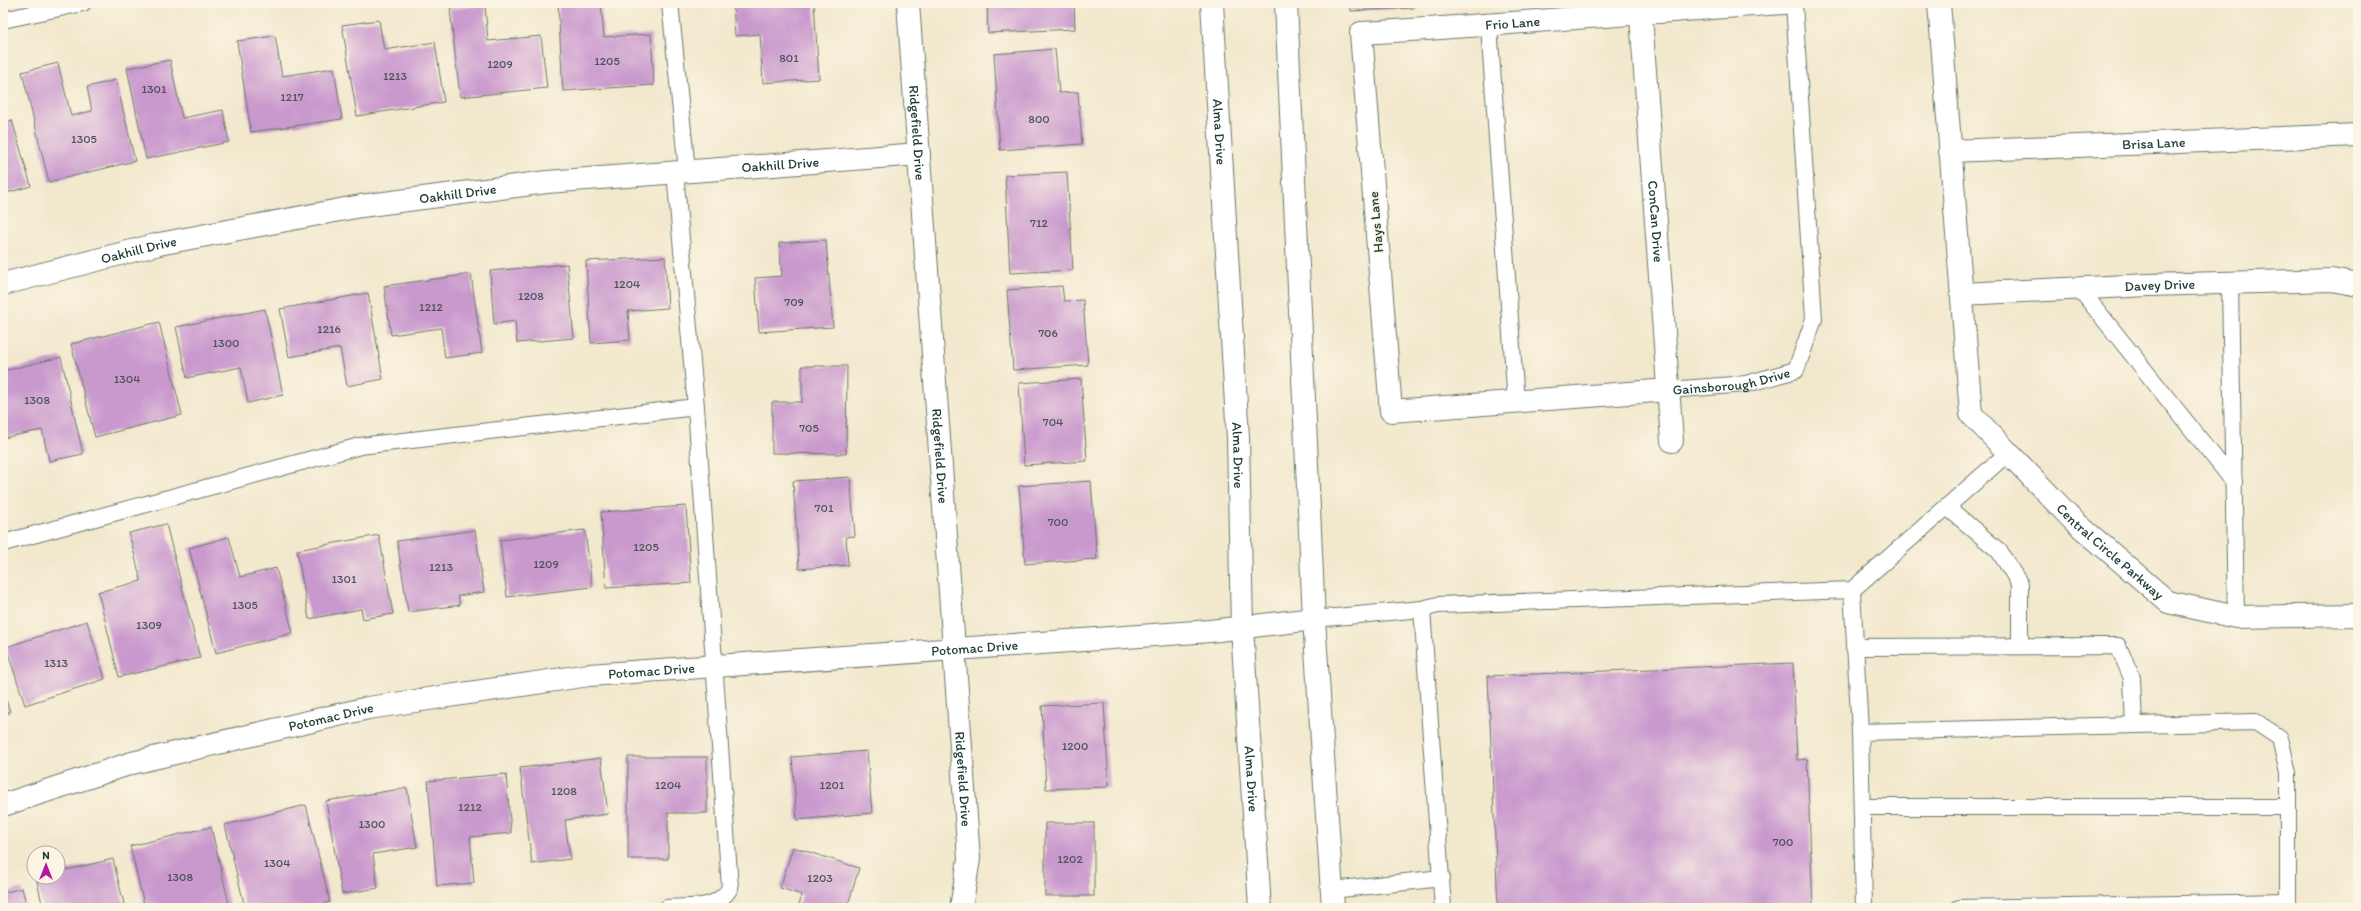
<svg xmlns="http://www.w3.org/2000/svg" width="2361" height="911" viewBox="0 0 2361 911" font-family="Itim,sans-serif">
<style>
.building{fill:#c998cd}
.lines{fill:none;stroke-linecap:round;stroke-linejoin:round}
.service-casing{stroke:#69796a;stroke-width:18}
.minor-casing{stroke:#69796a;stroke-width:24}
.secondary-casing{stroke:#69796a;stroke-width:24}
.service{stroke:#fff;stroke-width:16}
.minor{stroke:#fff;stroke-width:22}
.secondary{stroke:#fff;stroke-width:22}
.labels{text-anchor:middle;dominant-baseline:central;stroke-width:3.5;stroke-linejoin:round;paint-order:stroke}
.number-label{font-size:12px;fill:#4a545a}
.street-label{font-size:14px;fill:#1f3d34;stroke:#fcf5e5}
</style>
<rect width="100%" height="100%" fill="#fcf5e5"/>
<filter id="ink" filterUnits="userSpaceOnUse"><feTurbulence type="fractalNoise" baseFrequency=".025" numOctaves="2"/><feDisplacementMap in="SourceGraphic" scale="8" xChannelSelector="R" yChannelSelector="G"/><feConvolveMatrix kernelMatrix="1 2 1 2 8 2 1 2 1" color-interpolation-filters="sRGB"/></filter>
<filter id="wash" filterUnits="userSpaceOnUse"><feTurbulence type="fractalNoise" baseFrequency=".012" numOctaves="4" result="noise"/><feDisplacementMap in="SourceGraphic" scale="16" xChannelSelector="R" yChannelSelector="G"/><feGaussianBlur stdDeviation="0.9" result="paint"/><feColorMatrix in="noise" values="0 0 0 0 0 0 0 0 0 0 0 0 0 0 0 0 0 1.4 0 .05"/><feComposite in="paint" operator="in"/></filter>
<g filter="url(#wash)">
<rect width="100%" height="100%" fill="#f2e8cd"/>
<g id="blocks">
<g class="building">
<path d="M558,3H601L604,37L651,34L654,85L563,91Z"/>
<path d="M733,3H814L819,79L763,83L760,34L735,36Z"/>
<path d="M987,3H1074L1075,29L988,33Z"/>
<path d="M1350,3H1414V8L1351,11Z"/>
<path d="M485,5L488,41L541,36L547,88L460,97L450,9Z"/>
<path d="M379,20L384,50L435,42L444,102L357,116L342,25Z"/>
<path d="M275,36L282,76L334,68L342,119L251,132L237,41Z"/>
<path d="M1055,49L1059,93L1078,92L1082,144L1000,150L994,54Z"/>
<path d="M170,60L182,118L223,110L229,142L146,159L127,68Z"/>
<path d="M58,63L71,116L92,111L87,87L116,80L135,161L49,182L22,72Z"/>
<path d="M12,120L31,186L3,194V123Z"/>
<path d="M1067,172L1073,270L1010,273L1005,175Z"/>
<path d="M826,240L833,327L759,332L755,278L782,276L779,243Z"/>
<path d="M665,257L668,308L628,311L630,340L591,343L586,261Z"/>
<path d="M567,264L574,338L517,343L515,321L494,324L490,271Z"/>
<path d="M471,274L482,353L445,358L441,328L391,335L384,286Z"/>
<path d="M1062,286L1064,301L1083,300L1088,365L1013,370L1007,290Z"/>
<path d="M368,293L383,379L347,386L340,348L289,357L280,309Z"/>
<path d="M265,309L283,395L248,403L241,367L187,378L176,327Z"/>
<path d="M159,322L182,415L95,437L71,344Z"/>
<path d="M61,357L83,454L49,461L42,430L3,438V371Z"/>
<path d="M802,366H847L846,454L772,453V402H802Z"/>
<path d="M1081,379L1087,461L1024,465L1019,383Z"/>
<path d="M850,477L855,536L846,537L848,565L799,569L793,481Z"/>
<path d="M1091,481L1097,559L1025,564L1019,486Z"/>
<path d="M686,506L691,583L606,588L601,512Z"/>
<path d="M166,524L200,658L119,677L98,592L141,581L129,533Z"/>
<path d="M475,530L484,592L458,596L460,605L408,612L397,541Z"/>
<path d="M585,530L592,587L507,597L500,540Z"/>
<path d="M379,535L393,614L363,619L361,609L309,619L297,550Z"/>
<path d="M229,537L240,577L276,568L293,633L216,653L189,548Z"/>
<path d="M87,621L105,679L25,705L6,647Z"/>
<path d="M1793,663L1797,760L1807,759L1813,908H1498L1488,676Z"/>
<path d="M3,691L10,712L3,715Z"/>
<path d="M1104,703L1109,787L1046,789L1042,706Z"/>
<path d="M867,751L872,813L797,820L792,757Z"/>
<path d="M628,757H707V813H668V859H628Z"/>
<path d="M601,758L608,814L565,820L570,859L532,864L520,768Z"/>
<path d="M506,774L511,833L470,837L474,883L437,886L428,781Z"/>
<path d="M407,788L417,847L373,854L378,888L342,894L326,801Z"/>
<path d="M306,805L330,902L304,908H245L225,825Z"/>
<rect x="1045" y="823" width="49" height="73"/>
<path d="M211,827L230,908H145L130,846Z"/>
<path d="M793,847L859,868L847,908H798L802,895L780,888Z"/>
<path d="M113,859L125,908H43L36,877H58V872Z"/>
<path d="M22,888L27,908H3V893Z"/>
</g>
</g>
</g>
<g filter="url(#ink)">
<use href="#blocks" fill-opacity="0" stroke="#69796a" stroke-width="1"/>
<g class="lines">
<g class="service-casing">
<g id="service">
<path d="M670,3L687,171"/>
<path d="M3,20L83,3"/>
<path d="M1489,26L1516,403"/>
<path d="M2230,284L2236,617"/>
<path d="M2079,288L2234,482"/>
<path id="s1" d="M1669,390L1746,384L1796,370L1814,319L1794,3"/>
<path d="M1947,507L1999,551L2020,584V646"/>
<path d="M3,543L360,446L696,407L675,172"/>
<path d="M1852,590L1860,732"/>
<path d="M1422,609L1443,908"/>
<path d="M1314,619L1422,609L1438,605L1852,590L2008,453"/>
<path d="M1854,647L2118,646L2132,678L2134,725"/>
<path d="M1862,807H2288"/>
<path d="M1332,890L1442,878"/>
<path d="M667,908C692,906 716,911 730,888L696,407"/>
<path d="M1864,908L1860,732L2256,722L2280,738L2288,773V908"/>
<path d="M1959,908L2288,902"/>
</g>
</g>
<g class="minor-casing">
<g id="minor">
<path id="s2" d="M908,3L969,859L961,908"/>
<path id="s3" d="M1640,3L1672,441"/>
<path id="s4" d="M1939,3L1971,414L2074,521L2168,602L2236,617L2358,615"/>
<path id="s5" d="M1950,151L2358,135"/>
<path id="s6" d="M3,284L159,244L361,206L547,182L919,154"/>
<path id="s7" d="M1962,294L2149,285L2332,280L2358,285"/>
<path id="s8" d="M1669,390L1391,411L1361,33C1502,25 1643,12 1784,3"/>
<path id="s9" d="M3,805L132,763L368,708L589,675L1210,631L1314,619"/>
</g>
</g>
<g class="secondary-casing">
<g id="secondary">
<path id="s10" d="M1212,3L1238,438L1242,628L1260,908"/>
<path d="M1286,3L1314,619L1333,908"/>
</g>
</g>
<use href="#service" class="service"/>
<use href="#minor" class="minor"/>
<use href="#secondary" class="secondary"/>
</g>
</g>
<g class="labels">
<g class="number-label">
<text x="789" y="58">801</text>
<text x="607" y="61">1205</text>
<text x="500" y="64">1209</text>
<text x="395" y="76">1213</text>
<text x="154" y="89">1301</text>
<text x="292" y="97">1217</text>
<text x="1039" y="119">800</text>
<text x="84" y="139">1305</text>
<text x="1039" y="223">712</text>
<text x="627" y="284">1204</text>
<text x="531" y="296">1208</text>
<text x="794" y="302">709</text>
<text x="431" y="307">1212</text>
<text x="329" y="329">1216</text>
<text x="1048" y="333">706</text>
<text x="226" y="343">1300</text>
<text x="127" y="379">1304</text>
<text x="37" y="400">1308</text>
<text x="1053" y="422">704</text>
<text x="809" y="428">705</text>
<text x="824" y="508">701</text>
<text x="1058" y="522">700</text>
<text x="646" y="547">1205</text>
<text x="546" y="564">1209</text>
<text x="441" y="567">1213</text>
<text x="344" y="579">1301</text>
<text x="245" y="605">1305</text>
<text x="149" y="625">1309</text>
<text x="56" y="663">1313</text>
<text x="1075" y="746">1200</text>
<text x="668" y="785">1204</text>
<text x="832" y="785">1201</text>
<text x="564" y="791">1208</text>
<text x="470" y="807">1212</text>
<text x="372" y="824">1300</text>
<text x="1783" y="842">700</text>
<text x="1070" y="859">1202</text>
<text x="277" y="863">1304</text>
<text x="180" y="877">1308</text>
<text x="820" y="878">1203</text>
</g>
<g class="street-label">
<text stroke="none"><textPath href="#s8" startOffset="810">Frio Lane</textPath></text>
<text stroke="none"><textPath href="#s10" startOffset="129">Alma Drive</textPath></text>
<text stroke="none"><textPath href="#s2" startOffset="130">Ridgefield Drive</textPath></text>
<text stroke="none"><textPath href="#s5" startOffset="204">Brisa Lane</textPath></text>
<text stroke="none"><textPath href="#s6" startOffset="788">Oakhill Drive</textPath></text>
<text stroke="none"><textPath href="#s6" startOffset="464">Oakhill Drive</textPath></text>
<text transform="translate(1376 222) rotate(-95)">Hays Lane</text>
<text stroke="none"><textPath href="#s3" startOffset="219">ConCan Drive</textPath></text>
<text stroke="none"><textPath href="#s6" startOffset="140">Oakhill Drive</textPath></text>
<text stroke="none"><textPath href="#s7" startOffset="198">Davey Drive</textPath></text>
<text stroke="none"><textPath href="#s1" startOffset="63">Gainsborough Drive</textPath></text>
<text stroke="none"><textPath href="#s10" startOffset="453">Alma Drive</textPath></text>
<text stroke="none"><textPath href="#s2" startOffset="454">Ridgefield Drive</textPath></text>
<text stroke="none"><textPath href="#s4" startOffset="608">Central Circle Parkway</textPath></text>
<text stroke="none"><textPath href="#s9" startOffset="988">Potomac Drive</textPath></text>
<text stroke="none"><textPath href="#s9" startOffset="664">Potomac Drive</textPath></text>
<text stroke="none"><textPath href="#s9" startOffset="340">Potomac Drive</textPath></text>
<text stroke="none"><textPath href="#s2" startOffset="778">Ridgefield Drive</textPath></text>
<text stroke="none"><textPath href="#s10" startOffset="777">Alma Drive</textPath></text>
</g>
</g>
<rect width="2361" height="911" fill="none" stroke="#fcf5e5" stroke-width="16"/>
<g transform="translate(46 865)"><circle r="19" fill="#fcf5e5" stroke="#a4ab9e"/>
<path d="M0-3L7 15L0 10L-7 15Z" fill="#b5179e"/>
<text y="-6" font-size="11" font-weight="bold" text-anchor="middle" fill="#1f3d34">N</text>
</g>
</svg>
